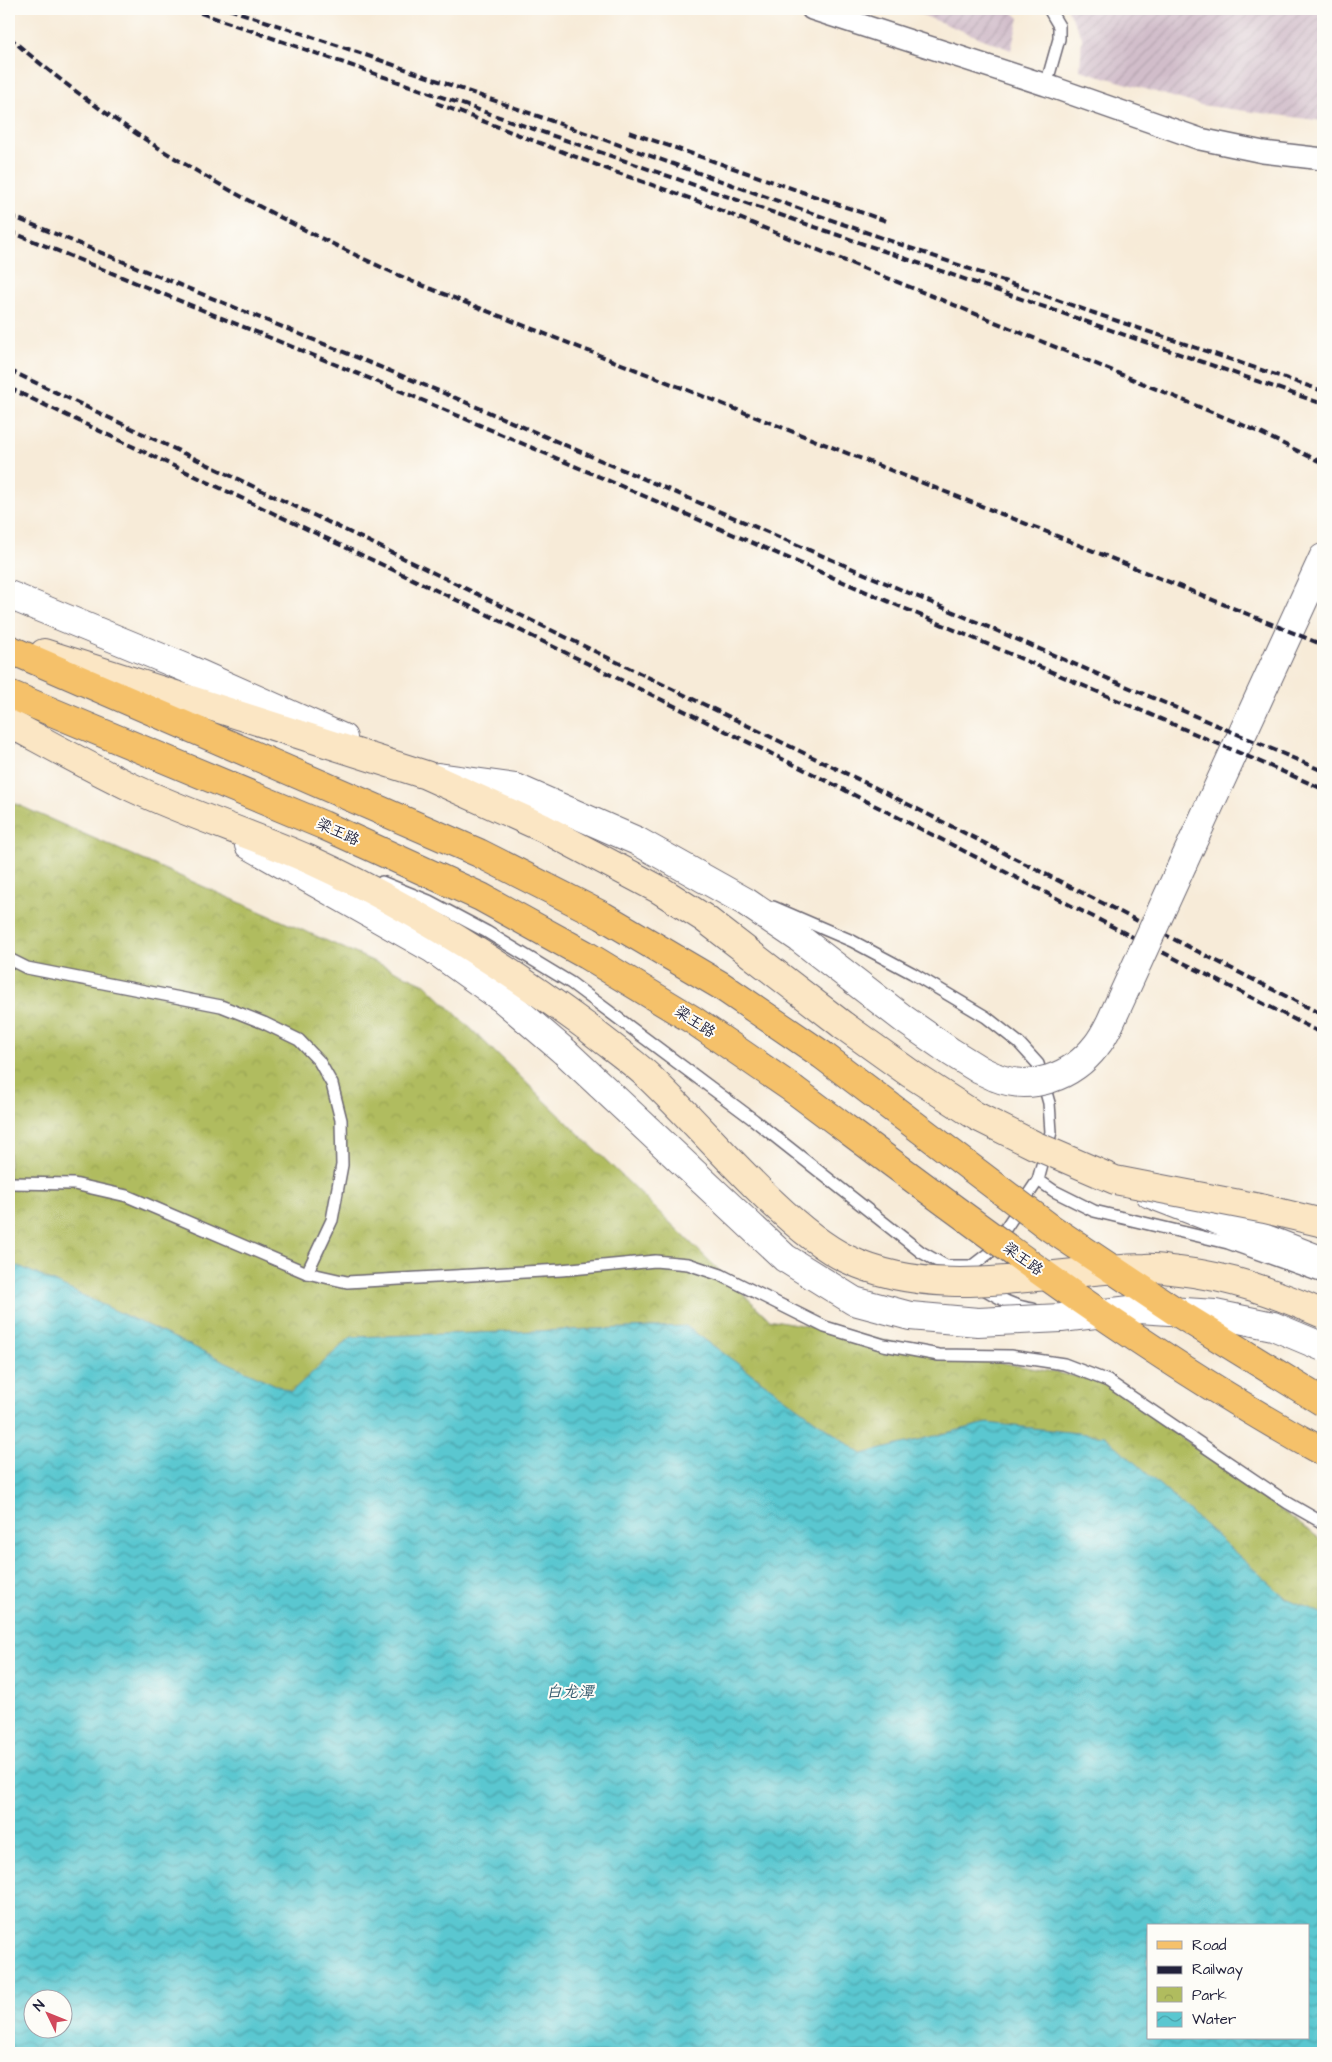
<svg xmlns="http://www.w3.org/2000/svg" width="1332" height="2062" viewBox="0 0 1332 2062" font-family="'Architects Daughter','LXGW WenKai TC',sans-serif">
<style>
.industrial{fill:url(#industrial-furrows)}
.park{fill:url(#park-crowns);stroke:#696f4c;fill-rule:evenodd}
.water{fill:url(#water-waves);stroke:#3e7486;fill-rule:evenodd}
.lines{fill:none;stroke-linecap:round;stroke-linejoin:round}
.service-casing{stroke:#6d6872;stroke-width:14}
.minor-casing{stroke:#6d6872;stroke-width:24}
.tertiary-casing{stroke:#6d6872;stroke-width:30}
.secondary-casing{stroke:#6d6872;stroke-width:30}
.primary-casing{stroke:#6d6872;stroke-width:30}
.service{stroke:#fff;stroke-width:11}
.minor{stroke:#fff;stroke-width:21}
.tertiary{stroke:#fff;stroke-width:28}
.secondary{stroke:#fbe6c4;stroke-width:28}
.primary{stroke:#f5c16b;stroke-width:28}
.rail{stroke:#22223b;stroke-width:4;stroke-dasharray:8 4;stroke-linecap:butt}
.tertiary-bridge-casing{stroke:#6d6872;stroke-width:30;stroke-linecap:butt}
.secondary-bridge-casing{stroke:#6d6872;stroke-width:30;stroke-linecap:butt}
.primary-bridge-casing{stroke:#6d6872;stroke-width:30;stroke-linecap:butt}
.tertiary-bridge{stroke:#fff;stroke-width:28}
.secondary-bridge{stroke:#fbe6c4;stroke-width:28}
.primary-bridge{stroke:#f5c16b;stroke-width:28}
.labels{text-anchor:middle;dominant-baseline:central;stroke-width:4;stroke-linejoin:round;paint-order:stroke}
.street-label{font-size:15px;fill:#22223b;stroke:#fdfcf7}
.water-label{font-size:16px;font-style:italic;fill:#365c6f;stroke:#fdfcf7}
</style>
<defs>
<pattern id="industrial-furrows" width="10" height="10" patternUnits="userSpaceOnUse" patternTransform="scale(1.25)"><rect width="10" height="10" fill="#d1bdca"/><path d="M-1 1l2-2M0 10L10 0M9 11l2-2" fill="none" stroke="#b3a2ae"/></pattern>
<pattern id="park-crowns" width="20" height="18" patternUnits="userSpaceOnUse" patternTransform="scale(1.25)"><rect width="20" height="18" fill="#b0bc5e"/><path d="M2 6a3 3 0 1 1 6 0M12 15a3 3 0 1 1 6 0" fill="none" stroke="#97a153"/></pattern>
<pattern id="water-waves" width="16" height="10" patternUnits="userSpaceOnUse" patternTransform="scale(1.25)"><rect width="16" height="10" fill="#5ac7d0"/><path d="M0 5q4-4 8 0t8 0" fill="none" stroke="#4aa1aa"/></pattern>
</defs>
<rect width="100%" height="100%" fill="#fdfcf7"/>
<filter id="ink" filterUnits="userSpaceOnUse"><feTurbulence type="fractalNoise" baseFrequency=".02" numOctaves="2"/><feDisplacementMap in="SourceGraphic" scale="10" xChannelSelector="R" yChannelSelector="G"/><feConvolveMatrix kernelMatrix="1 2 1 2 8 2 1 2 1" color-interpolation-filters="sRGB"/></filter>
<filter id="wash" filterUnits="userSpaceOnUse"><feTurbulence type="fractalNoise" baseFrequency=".0096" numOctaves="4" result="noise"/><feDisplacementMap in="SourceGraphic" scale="20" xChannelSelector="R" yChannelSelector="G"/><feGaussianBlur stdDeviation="1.12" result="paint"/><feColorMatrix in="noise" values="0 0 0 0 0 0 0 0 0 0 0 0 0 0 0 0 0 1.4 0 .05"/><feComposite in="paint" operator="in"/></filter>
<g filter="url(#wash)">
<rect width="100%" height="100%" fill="#f7ebd8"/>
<g class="industrial">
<path d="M907,9H1009L1019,18L1011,50Z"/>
<path d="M1067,9H1323V121L1200,105L1080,70L1082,37Z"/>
</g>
<path class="park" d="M9,801L425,984L769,1319L1106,1382L1323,1541V2053H9ZM1148,1926H1308V2038H1148ZM32,2000H62V2030H32Z"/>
<path class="water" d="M19,1266L291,1392L351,1337L686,1326L862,1454L987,1423L1105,1436L1286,1598L1323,1614V2053H9V1267ZM1148,1926H1308V2038H1148ZM32,2000H62V2030H32Z"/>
</g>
<g filter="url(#ink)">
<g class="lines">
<g class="service-casing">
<g id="service">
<path d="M1046,85L1059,39V26L1049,9"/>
<path d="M382,882L429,901L487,932L571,983L754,1120L921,1252L946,1266H972L989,1253L1038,1180L1051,1132L1049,1103L1038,1064L1019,1043L986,1017L912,973L852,941L773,907"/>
<path d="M9,959L27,968L221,1006L264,1023L299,1040L319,1061L332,1084L341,1120L342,1165L332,1220L307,1273"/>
<path d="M1038,1180L1054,1191L1094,1211L1228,1243L1323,1277"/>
<path d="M9,1183L74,1184L127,1196L307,1273L347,1282L561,1270L655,1261L688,1264L721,1275L825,1327L884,1345L939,1355L1010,1356L1064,1364L1108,1381L1288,1503L1323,1523"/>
<path d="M982,1288C999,1298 1014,1307 1033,1309"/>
</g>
</g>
<g class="minor-casing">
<path id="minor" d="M812,9L1046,85L1200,139L1263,152L1323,159"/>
</g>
<g class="tertiary-casing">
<g id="tertiary">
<path d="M9,595L186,668L343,738"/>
<path d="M438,777L516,788L637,841L746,902L799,938L905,1020L951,1052L980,1070L995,1077"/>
<path d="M249,845L433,949L503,999L565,1052"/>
<path d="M1183,863L1323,558"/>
<path d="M1150,1194L1323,1261"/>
</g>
</g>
<g class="secondary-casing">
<g id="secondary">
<path d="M44,653L426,775L543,828L660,890L704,918L844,1026"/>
<path d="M9,723C50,745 91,768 133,788C190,815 251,834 308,859C407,904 500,963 587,1027"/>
</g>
</g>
<g class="primary-casing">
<g id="primary">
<path d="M9,649L479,853L603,916L720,985L821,1054"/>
<path d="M9,694L323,825L481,897L586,955L693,1020L793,1089"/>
</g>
</g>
<use href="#service" class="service"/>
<use href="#minor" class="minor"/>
<use href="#tertiary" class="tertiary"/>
<use href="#secondary" class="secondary"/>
<use href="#primary" class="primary"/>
<g class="rail">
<path d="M189,9L1323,404"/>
<path d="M229,9L357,52L1094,313L1323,391"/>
<path d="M9,37C128,142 268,215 411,281L1047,532L1323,645"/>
<path d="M436,103L615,172L692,199L959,307L1250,428L1323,463"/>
<path d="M629,132L889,222"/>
<path d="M9,215L451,396L1323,771"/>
<path d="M9,231L410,395L1323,789"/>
<path d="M9,370L372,543L876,788L1323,1015"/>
<path d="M9,388L501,621L813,774L1323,1034"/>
</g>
<g class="tertiary-bridge-casing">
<g id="tertiary-bridge">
<path d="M565,1052L785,1258L854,1301L910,1316L978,1322L1061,1318L1139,1309L1215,1314L1273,1326L1323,1347"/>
<path d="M995,1077C1031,1092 1072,1077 1096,1046C1102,1039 1106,1031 1110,1023L1183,863"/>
</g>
</g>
<g class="secondary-bridge-casing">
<g id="secondary-bridge">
<path d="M844,1026L911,1074L976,1116L1034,1145L1115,1180L1265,1209L1323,1223"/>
<path d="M587,1027C607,1044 630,1059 649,1077C692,1118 730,1163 773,1203C794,1223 820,1246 847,1259C942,1304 1045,1269 1146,1268C1157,1267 1168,1270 1179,1271C1232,1277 1275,1293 1323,1314"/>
</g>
</g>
<g class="primary-bridge-casing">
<g id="primary-bridge">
<path d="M821,1054L1049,1227L1175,1311L1323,1402"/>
<path d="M793,1089C965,1217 1135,1349 1323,1452"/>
</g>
</g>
<use href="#tertiary-bridge" class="tertiary-bridge"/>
<use href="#secondary-bridge" class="secondary-bridge"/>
<use href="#primary-bridge" class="primary-bridge"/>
</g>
</g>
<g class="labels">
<g class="street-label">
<text transform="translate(338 832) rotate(24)">梁王路</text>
<text transform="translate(695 1022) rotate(33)">梁王路</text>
<text transform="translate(1023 1259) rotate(36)">梁王路</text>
</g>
<g class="water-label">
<text x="570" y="1692">白龙潭</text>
</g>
</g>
<rect width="1332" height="2062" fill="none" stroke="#fdfcf7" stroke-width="30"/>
<rect x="1147" y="1924" width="162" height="115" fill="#fdfcf7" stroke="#a5a5ac"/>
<rect x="1157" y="1941" width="25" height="8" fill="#f5c16b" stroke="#a5a5ac"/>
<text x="1192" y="1950" font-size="15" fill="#22223b">Road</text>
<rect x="1157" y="1966" width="25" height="8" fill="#22223b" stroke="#a5a5ac"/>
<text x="1192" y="1974" font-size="15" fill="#22223b">Railway</text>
<rect x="1157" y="1987" width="25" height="15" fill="url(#park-crowns)" stroke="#a5a5ac"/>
<text x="1192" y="2000" font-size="15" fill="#22223b">Park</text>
<rect x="1157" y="2012" width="25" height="15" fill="url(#water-waves)" stroke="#a5a5ac"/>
<text x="1192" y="2024" font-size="15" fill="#22223b">Water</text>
<g transform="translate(48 2014) rotate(313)"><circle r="24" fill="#fdfcf7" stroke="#a5a5ac"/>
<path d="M0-4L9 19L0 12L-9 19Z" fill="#d1495b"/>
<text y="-8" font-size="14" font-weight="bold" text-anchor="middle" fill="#22223b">N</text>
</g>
</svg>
